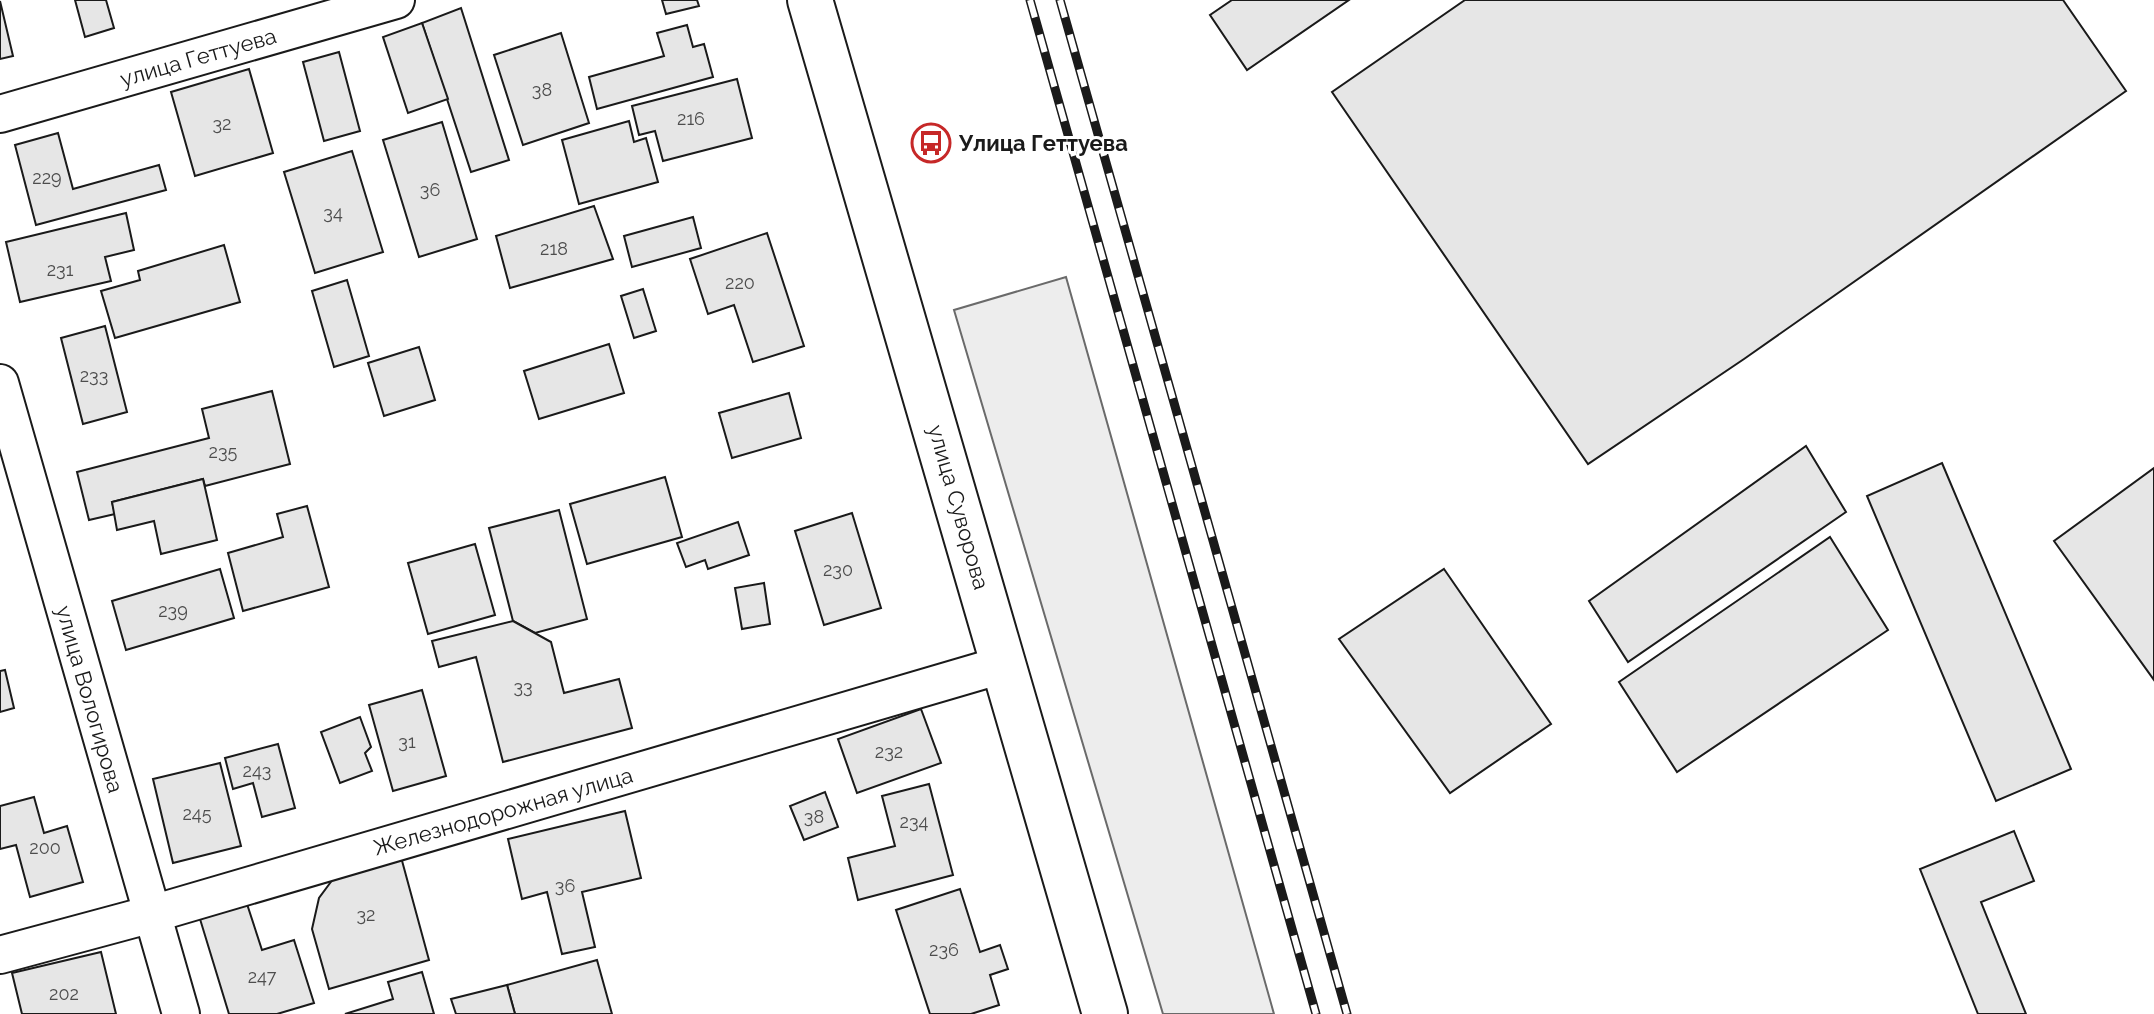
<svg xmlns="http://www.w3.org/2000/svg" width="2154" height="1014" viewBox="0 0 2154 1014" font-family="Raleway,sans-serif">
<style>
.green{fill:#ededed;stroke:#6a6a6a;stroke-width:2}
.building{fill:#e6e6e6;stroke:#1a1a1a;stroke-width:2}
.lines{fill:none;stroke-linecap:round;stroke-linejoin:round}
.minor-casing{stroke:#1a1a1a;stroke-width:40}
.tertiary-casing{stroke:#1a1a1a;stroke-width:48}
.minor{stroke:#fff;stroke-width:36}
.tertiary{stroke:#fff;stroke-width:44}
.rail-casing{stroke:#1a1a1a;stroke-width:9}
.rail{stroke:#fff;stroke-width:6;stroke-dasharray:18;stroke-linecap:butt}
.labels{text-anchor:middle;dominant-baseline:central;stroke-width:6;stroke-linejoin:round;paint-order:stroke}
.number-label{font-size:18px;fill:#4d4d4d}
.street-label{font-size:22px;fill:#1a1a1a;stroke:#fff}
.poi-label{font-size:22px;font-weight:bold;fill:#1a1a1a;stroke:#fff;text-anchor:start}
</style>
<rect width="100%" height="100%" fill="#fff"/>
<path class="green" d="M1066,277L1274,1014H1163L954,310Z"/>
<g class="building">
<path d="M75,0H106L114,28L85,37Z"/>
<path d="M662,0H697L699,6L666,14Z"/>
<path d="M1232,0H1349L1247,70L1210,15Z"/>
<path d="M1465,0H2063L2126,91L1744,359L1588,464L1332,92Z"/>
<path d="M0,1L13,56L0,59Z"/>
<path d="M461,8L509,160L471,172L422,23Z"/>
<path d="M422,23L448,99L408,113L383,37Z"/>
<path d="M687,25L693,47L704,44L713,77L597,109L589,77L664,56L657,33Z"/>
<path d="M561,33L589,123L523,145L494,55Z"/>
<path d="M339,52L360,131L324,141L303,62Z"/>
<path d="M249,69L273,153L195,176L171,92Z"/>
<path d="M737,79L752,138L663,161L655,131L639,135L632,106Z"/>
<path d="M629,121L634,142L646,138L658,182L579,204L562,140Z"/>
<path d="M442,122L477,239L419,257L383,140Z"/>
<path d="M58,133L73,189L159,165L166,190L36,225L15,145Z"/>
<path d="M352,151L383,252L315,273L284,172Z"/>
<path d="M594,206L613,259L510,288L496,236Z"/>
<path d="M126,213L134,250L105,257L111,281L20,302L6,242Z"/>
<path d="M693,217L701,248L632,267L624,236Z"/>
<path d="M767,233L804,346L753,362L734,305L708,314L690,259Z"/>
<path d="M224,245L240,302L115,338L101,291L140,280L138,271Z"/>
<path d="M347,280L369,356L334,367L312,291Z"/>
<path d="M643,289L656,331L634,338L621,296Z"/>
<path d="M105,326L127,412L83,424L61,338Z"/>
<path d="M609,344L624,393L539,419L524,371Z"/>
<path d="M419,347L435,400L384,416L368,363Z"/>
<path d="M272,391L290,464L205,486L203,479L112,502L115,514L89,520L77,472L209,438L202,409Z"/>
<path d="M789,393L801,438L732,458L719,413Z"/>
<path d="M1806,446L1846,512L1628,662L1589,601Z"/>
<path d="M1942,463L2071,769L1996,801L1867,496Z"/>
<path d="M2154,468V680L2054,541Z"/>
<path d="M665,477L682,537L587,564L570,504Z"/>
<path d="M203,479L217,540L161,554L154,521L117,530L112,502Z"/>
<path d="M307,506L329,587L243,611L228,553L283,537L277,514Z"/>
<path d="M559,510L587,619L535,633L513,621L489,528Z"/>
<path d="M852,513L881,608L824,625L795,531Z"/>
<path d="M738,522L749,555L708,569L705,560L686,567L677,543Z"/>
<path d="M1830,537L1888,630L1677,772L1619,682Z"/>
<path d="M475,544L495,615L428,634L408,563Z"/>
<path d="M220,569L234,618L126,650L112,601Z"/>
<path d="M1444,569L1551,724L1450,793L1339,639Z"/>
<path d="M764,583L770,624L742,629L735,588Z"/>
<path d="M513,621L551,642L564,693L619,679L632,728L503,762L476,657L439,667L432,641Z"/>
<path d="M5,670L14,708L0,712V671Z"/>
<path d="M422,690L446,776L393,791L369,705Z"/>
<path d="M921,709L941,763L857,793L838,739Z"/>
<path d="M360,717L371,747L365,753L372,771L340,783L321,732Z"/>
<path d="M278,744L295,808L262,817L253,783L233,789L225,758Z"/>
<path d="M220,763L241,846L173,863L153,779Z"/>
<path d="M929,784L953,875L858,900L848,858L895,846L882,796Z"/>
<path d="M825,792L838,827L804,840L790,806Z"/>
<path d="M34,797L44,833L67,826L83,882L30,897L16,845L0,849V806Z"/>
<path d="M625,811L641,878L582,892L595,947L562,954L547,892L522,899L508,839Z"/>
<path d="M2014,831L2034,881L1981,902L2026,1014H1978L1920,869Z"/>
<path d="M401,857L429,960L329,989L312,929L319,898L336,875Z"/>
<path d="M960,889L980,952L1000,945L1008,969L990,975L999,1005L971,1014H930L896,910Z"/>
<path d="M247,904L262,950L294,940L314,1003L277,1014H229L200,919Z"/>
<path d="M101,952L116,1014H22L12,973Z"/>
<path d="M597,960L612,1014H515L507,985Z"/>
<path d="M422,972L434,1014H345L393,999L388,982Z"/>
<path d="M507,985L515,1014H456L451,999Z"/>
</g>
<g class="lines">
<g class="minor-casing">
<g id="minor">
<path d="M0,114L396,0"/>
<path d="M0,383L181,1014"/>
<path d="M0,955L152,914L1005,664"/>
</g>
</g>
<g class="tertiary-casing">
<path id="tertiary" d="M810,0L1105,1014"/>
</g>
<use href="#minor" class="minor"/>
<use href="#tertiary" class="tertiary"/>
<g class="rail-casing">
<g id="rail">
<path d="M1030,0L1316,1014"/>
<path d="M1060,0L1347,1014"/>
</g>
</g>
<use href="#rail" class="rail"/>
</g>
<defs>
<g id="bus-ring" transform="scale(2)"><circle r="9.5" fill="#fff" stroke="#c62828" stroke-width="1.5"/><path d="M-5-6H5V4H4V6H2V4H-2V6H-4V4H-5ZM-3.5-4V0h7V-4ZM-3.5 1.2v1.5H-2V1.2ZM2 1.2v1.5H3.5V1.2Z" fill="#c62828"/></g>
</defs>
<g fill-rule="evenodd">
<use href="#bus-ring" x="931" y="143"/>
</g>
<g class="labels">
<g class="number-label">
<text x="542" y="89">38</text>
<text x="691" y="118">216</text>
<text x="222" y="123">32</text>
<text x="47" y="177">229</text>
<text x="430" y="189">36</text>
<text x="333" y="212">34</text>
<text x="554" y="248">218</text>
<text x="60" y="269">231</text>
<text x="740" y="282">220</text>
<text x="94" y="375">233</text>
<text x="223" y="451">235</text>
<text x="838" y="569">230</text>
<text x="173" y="610">239</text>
<text x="523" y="686">33</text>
<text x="407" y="741">31</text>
<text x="889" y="751">232</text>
<text x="257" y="770">243</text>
<text x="197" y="813">245</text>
<text x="814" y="816">38</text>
<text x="914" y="821">234</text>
<text x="45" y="847">200</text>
<text x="565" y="885">36</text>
<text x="366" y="914">32</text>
<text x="944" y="949">236</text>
<text x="262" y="976">247</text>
<text x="64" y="993">202</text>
</g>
<g class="street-label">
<text transform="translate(198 57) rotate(-16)">улица Геттуева</text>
<text transform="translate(959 507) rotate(74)">улица Суворова</text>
<text transform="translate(90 699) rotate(74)">улица Вологирова</text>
<text transform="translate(503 811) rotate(-16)">Железнодорожная улица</text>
</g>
<g class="poi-label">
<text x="959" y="143">Улица Геттуева</text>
</g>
</g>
</svg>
